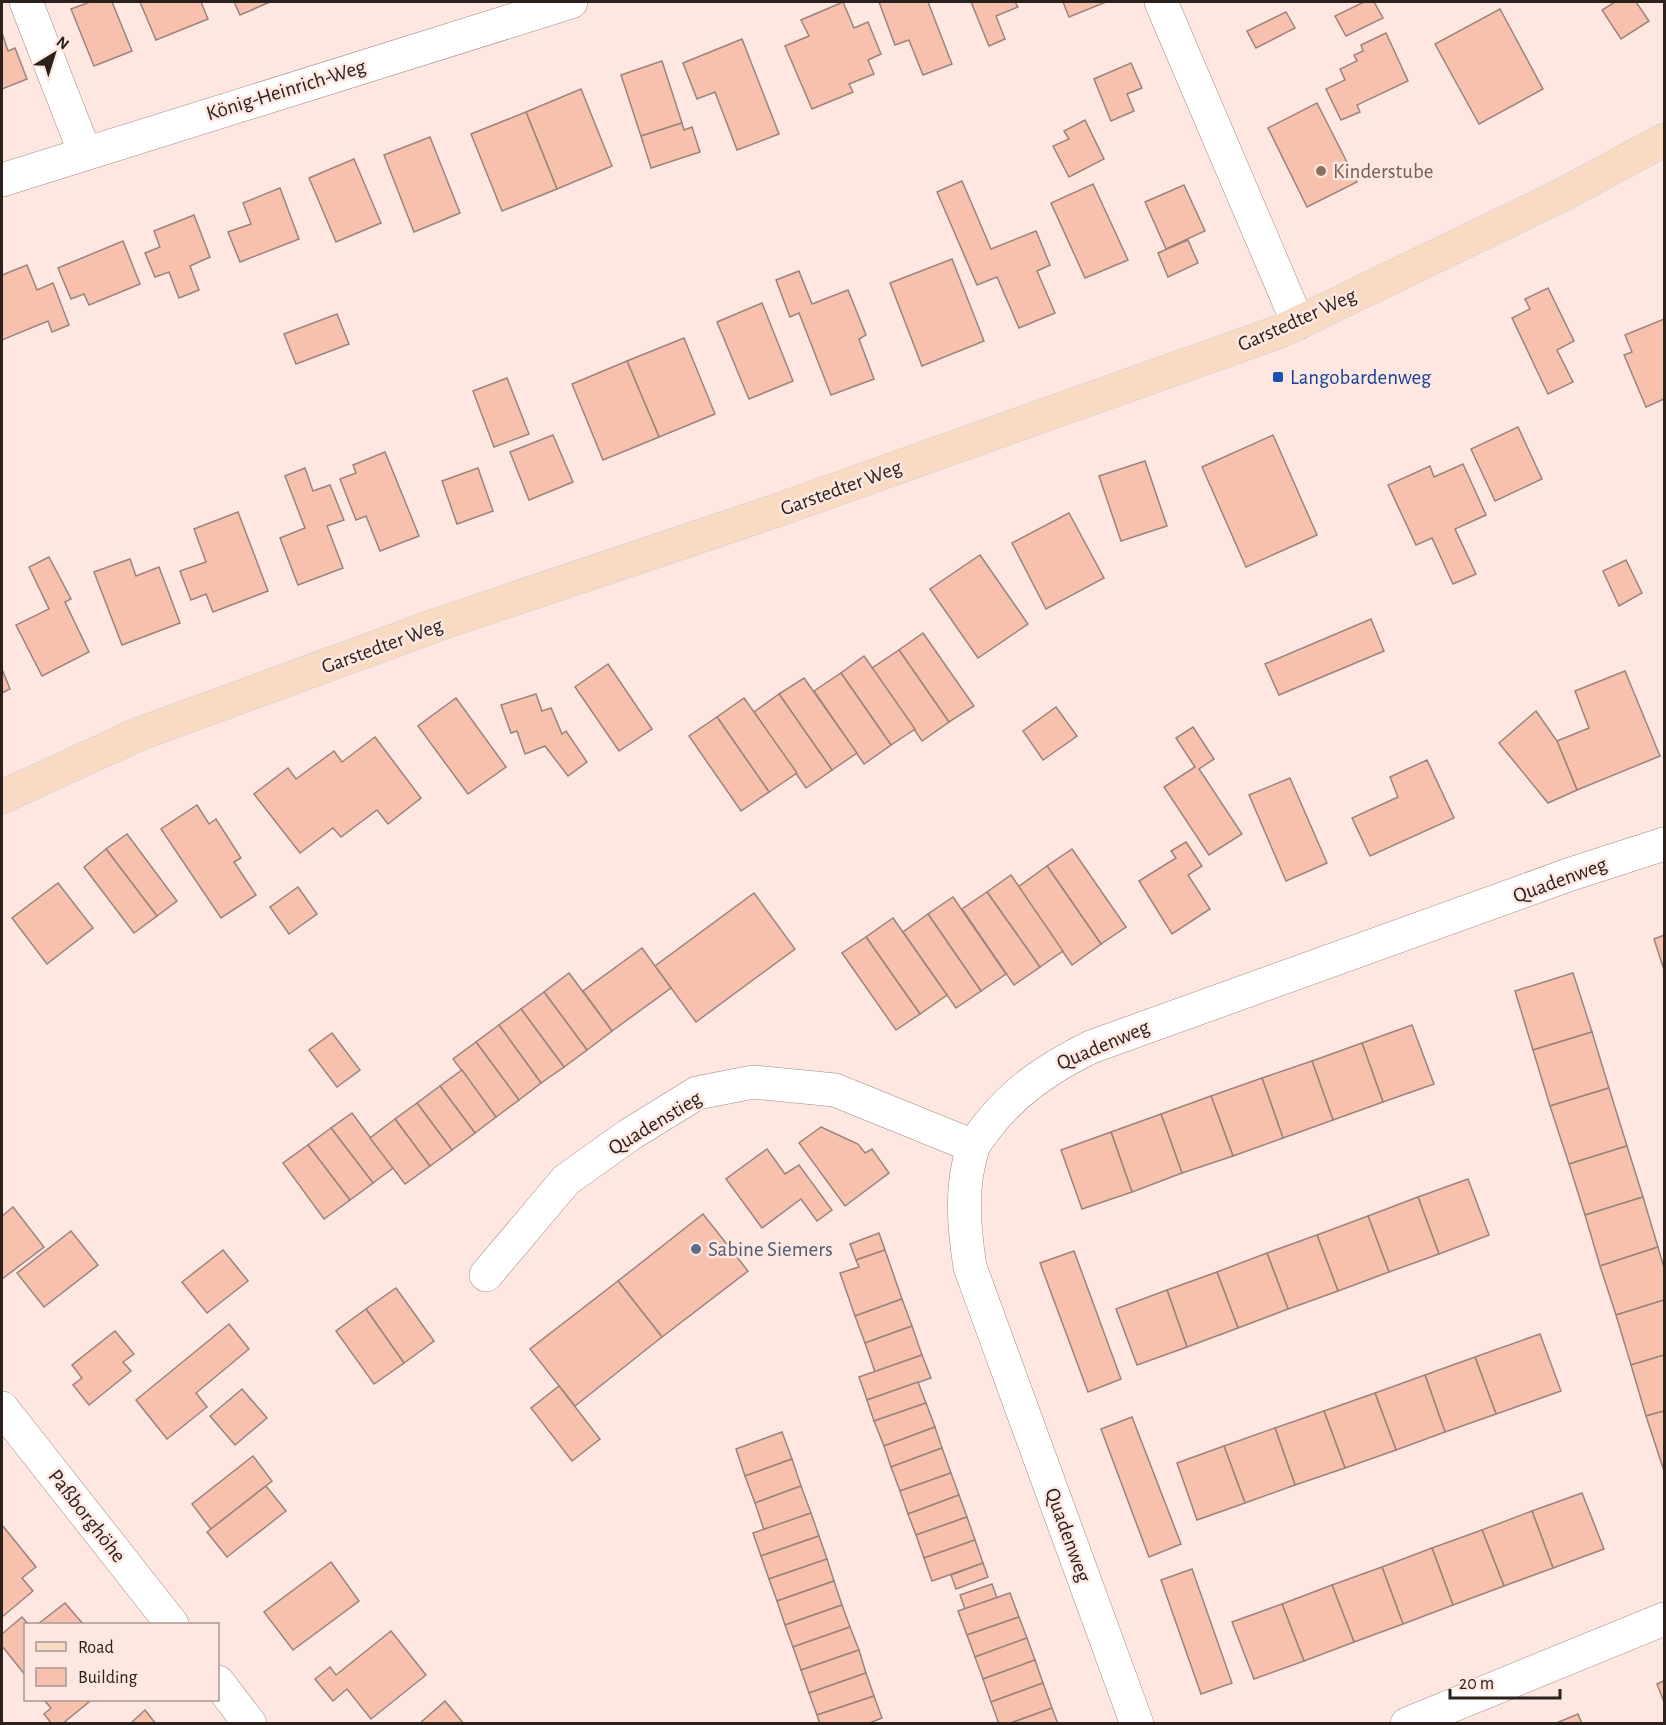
<svg xmlns="http://www.w3.org/2000/svg" width="1666" height="1725" viewBox="0 0 1666 1725" font-family="'Alegreya Sans',sans-serif">
<style>
.building{fill:#f7c1ad;stroke:#9c847c;stroke-width:1.5}
.lines{fill:none;stroke-linecap:round;stroke-linejoin:round}
.minor-casing{stroke:#a28a82;stroke-width:34}
.major-casing{stroke:#d0cecd;stroke-width:34}
.minor{stroke:#fff;stroke-width:33}
.major{stroke:#f8dbc2;stroke-width:33}
.education-dot{fill:#8d6e63;stroke:#fde7e0;stroke-width:2}
.transit-dot{fill:#1a4fb4;stroke:#fde7e0;stroke-width:2}
.service-dot{fill:#5c6f8a;stroke:#fde7e0;stroke-width:2}
.labels{text-anchor:middle;dominant-baseline:central;stroke-width:5;stroke-linejoin:round;paint-order:stroke}
.street-label{font-size:21px;fill:#2a211d;stroke:#fde7e0}
.education-label{font-size:21px;fill:#785e54;stroke:#fde7e0;text-anchor:start}
.transit-label{font-size:21px;fill:#164399;stroke:#fde7e0;text-anchor:start}
.service-label{font-size:21px;fill:#4e5e75;stroke:#fde7e0;text-anchor:start}
</style>
<rect width="100%" height="100%" fill="#fde7e0"/>
<g class="building">
<path d="M90,2H112L132,51L94,66L71,9Z"/>
<path d="M140,2H201L208,19L156,40Z"/>
<path d="M234,2H270L240,15Z"/>
<path d="M843,2L854,28L868,22L881,54L868,60L874,74L849,84L853,92L812,109L785,46L809,36L801,20Z"/>
<path d="M879,2H928L952,64L923,75L909,40L895,45Z"/>
<path d="M971,2H1015L1018,7L996,16L1005,39L989,46Z"/>
<path d="M1063,2H1106L1069,17Z"/>
<path d="M1364,2H1374L1383,18L1346,36L1335,16Z"/>
<path d="M1615,2H1636L1649,21L1621,39L1602,10Z"/>
<path d="M1500,9L1543,89L1479,124L1435,44Z"/>
<path d="M1286,12L1295,28L1256,48L1247,31Z"/>
<path d="M2,33L8,51L15,48L27,79L2,89Z"/>
<path d="M1386,33L1408,81L1357,105L1360,112L1341,120L1326,89L1345,80L1340,69L1357,61L1354,55L1363,51L1361,45Z"/>
<path d="M742,39L779,134L737,150L715,92L697,99L683,63Z"/>
<path d="M662,61L682,123L641,136L621,75Z"/>
<path d="M1131,63L1142,88L1127,94L1134,111L1111,121L1094,79Z"/>
<path d="M581,89L612,166L557,189L526,112Z"/>
<path d="M1317,103L1357,182L1307,207L1268,128Z"/>
<path d="M526,112L557,189L502,211L471,134Z"/>
<path d="M1085,120L1104,159L1069,177L1053,146L1069,139L1064,131Z"/>
<path d="M682,123L684,130L692,127L700,152L651,168L641,136Z"/>
<path d="M430,137L460,213L414,232L384,155Z"/>
<path d="M354,159L381,223L336,242L309,178Z"/>
<path d="M962,181L991,249L1036,231L1050,265L1037,271L1055,313L1019,328L997,277L977,285L937,192Z"/>
<path d="M1093,184L1128,260L1085,278L1051,203Z"/>
<path d="M1184,185L1205,231L1166,249L1145,202Z"/>
<path d="M280,188L299,239L240,262L228,232L251,224L243,203Z"/>
<path d="M194,215L210,257L190,266L199,290L179,298L169,272L155,277L145,253L160,247L154,231Z"/>
<path d="M1188,240L1198,263L1168,277L1158,253Z"/>
<path d="M123,241L140,284L89,305L84,294L71,299L58,268Z"/>
<path d="M952,259L984,341L922,366L890,283Z"/>
<path d="M27,265L37,290L53,283L69,325L52,332L48,321L2,340V275Z"/>
<path d="M799,271L812,304L848,290L866,335L859,339L874,379L831,395L799,313L790,317L776,280Z"/>
<path d="M1548,288L1574,341L1557,350L1573,382L1548,394L1512,318L1530,309L1525,299Z"/>
<path d="M762,303L793,381L749,399L717,322Z"/>
<path d="M337,314L349,344L296,364L284,334Z"/>
<path d="M1664,319V399L1646,407L1624,355L1632,352L1625,335Z"/>
<path d="M684,338L715,414L659,437L627,361Z"/>
<path d="M627,361L659,437L603,460L572,384Z"/>
<path d="M507,378L529,434L494,447L473,391Z"/>
<path d="M1518,427L1542,479L1495,501L1471,449Z"/>
<path d="M553,435L573,482L529,500L510,452Z"/>
<path d="M1273,435L1317,535L1246,567L1202,467Z"/>
<path d="M385,452L419,536L380,551L366,516L356,520L340,479L356,473L353,465Z"/>
<path d="M1145,461L1167,526L1121,541L1099,476Z"/>
<path d="M1463,464L1486,515L1455,529L1476,574L1453,584L1432,538L1416,545L1388,485L1430,466L1434,477Z"/>
<path d="M305,468L313,491L330,485L344,520L327,526L343,568L298,585L280,538L305,528L285,476Z"/>
<path d="M478,468L493,511L457,524L442,481Z"/>
<path d="M238,512L268,591L213,612L206,594L191,600L180,571L206,562L194,529Z"/>
<path d="M1069,513L1104,578L1046,609L1012,543Z"/>
<path d="M980,555L1028,624L978,658L930,589Z"/>
<path d="M49,557L71,599L65,602L89,652L42,676L16,625L49,609L29,567Z"/>
<path d="M130,559L136,576L159,567L180,623L122,645L94,572Z"/>
<path d="M1626,560L1642,593L1619,606L1603,571Z"/>
<path d="M1371,619L1384,651L1279,695L1265,664Z"/>
<path d="M923,633L974,706L949,722L899,650Z"/>
<path d="M899,650L949,722L922,741L872,668Z"/>
<path d="M864,656L915,729L891,745L841,673Z"/>
<path d="M608,664L652,729L619,751L575,687Z"/>
<path d="M2,669L10,689L2,693Z"/>
<path d="M1625,671L1660,756L1577,790L1557,741L1589,728L1575,691Z"/>
<path d="M841,673L891,745L864,764L814,691Z"/>
<path d="M804,678L857,753L832,770L779,694Z"/>
<path d="M536,694L542,711L551,708L562,734L566,731L587,762L568,776L545,746L525,754L517,731L511,733L501,705Z"/>
<path d="M779,694L832,770L806,788L754,712Z"/>
<path d="M456,698L506,767L468,794L418,726Z"/>
<path d="M744,698L797,773L769,792L717,717Z"/>
<path d="M1056,707L1077,736L1043,760L1023,731Z"/>
<path d="M1536,711L1557,741L1577,790L1548,803L1499,743Z"/>
<path d="M717,717L769,792L741,811L689,736Z"/>
<path d="M1193,727L1214,759L1199,769L1242,834L1209,855L1164,787L1195,767L1176,738Z"/>
<path d="M375,737L421,798L388,824L377,810L341,837L333,828L300,853L254,794L288,768L296,779L334,751L342,762Z"/>
<path d="M1427,760L1454,818L1370,856L1352,818L1398,797L1390,777Z"/>
<path d="M1290,778L1327,863L1286,881L1249,795Z"/>
<path d="M197,805L209,824L216,819L241,858L234,862L256,895L221,918L161,829Z"/>
<path d="M127,834L177,901L157,916L106,849Z"/>
<path d="M1186,842L1202,866L1188,875L1210,909L1172,934L1139,881L1176,858L1171,851Z"/>
<path d="M106,849L157,916L134,933L84,867Z"/>
<path d="M1072,849L1126,927L1101,944L1047,866Z"/>
<path d="M1047,866L1101,944L1072,965L1018,887Z"/>
<path d="M1011,875L1063,951L1040,967L987,892Z"/>
<path d="M58,883L93,928L47,964L12,918Z"/>
<path d="M298,887L317,914L289,934L270,907Z"/>
<path d="M987,892L1040,967L1014,985L962,909Z"/>
<path d="M754,893L795,949L696,1022L655,966Z"/>
<path d="M953,897L1006,974L981,991L928,914Z"/>
<path d="M928,914L981,991L956,1008L903,932Z"/>
<path d="M893,918L947,995L920,1014L866,937Z"/>
<path d="M1664,935V970L1654,939Z"/>
<path d="M866,937L920,1014L896,1030L842,953Z"/>
<path d="M642,948L671,988L612,1031L583,991Z"/>
<path d="M569,973L612,1031L587,1050L544,992Z"/>
<path d="M1573,973L1592,1032L1533,1050L1515,991Z"/>
<path d="M544,992L587,1050L564,1067L521,1009Z"/>
<path d="M521,1009L564,1067L541,1083L499,1025Z"/>
<path d="M499,1025L541,1083L519,1100L476,1042Z"/>
<path d="M1412,1025L1434,1084L1383,1102L1362,1043Z"/>
<path d="M1592,1032L1609,1088L1550,1106L1533,1050Z"/>
<path d="M332,1033L360,1070L337,1087L309,1050Z"/>
<path d="M476,1042L519,1100L496,1117L453,1059Z"/>
<path d="M1362,1043L1383,1102L1333,1120L1312,1061Z"/>
<path d="M1312,1061L1333,1120L1283,1138L1262,1078Z"/>
<path d="M462,1070L496,1117L475,1133L440,1086Z"/>
<path d="M1262,1078L1283,1138L1233,1156L1211,1096Z"/>
<path d="M440,1086L475,1133L452,1150L417,1103Z"/>
<path d="M1609,1088L1627,1146L1569,1164L1550,1106Z"/>
<path d="M1211,1096L1233,1156L1182,1173L1161,1114Z"/>
<path d="M417,1103L452,1150L430,1166L395,1119Z"/>
<path d="M352,1113L393,1168L373,1183L331,1128Z"/>
<path d="M1161,1114L1182,1173L1132,1192L1111,1132Z"/>
<path d="M395,1119L430,1166L405,1184L370,1138Z"/>
<path d="M821,1127L858,1144L865,1153L872,1149L889,1173L845,1206L799,1143Z"/>
<path d="M331,1128L373,1183L350,1200L308,1145Z"/>
<path d="M1111,1132L1132,1192L1082,1209L1061,1150Z"/>
<path d="M308,1145L350,1200L324,1219L283,1163Z"/>
<path d="M1627,1146L1643,1197L1585,1215L1569,1164Z"/>
<path d="M767,1149L785,1174L799,1165L832,1210L817,1221L801,1199L762,1228L726,1179Z"/>
<path d="M1468,1179L1489,1235L1439,1254L1418,1197Z"/>
<path d="M1418,1197L1439,1254L1389,1272L1368,1216Z"/>
<path d="M1643,1197L1658,1247L1600,1266L1585,1215Z"/>
<path d="M13,1207L44,1247L2,1279V1216Z"/>
<path d="M703,1214L748,1271L662,1337L618,1281Z"/>
<path d="M1368,1216L1389,1272L1338,1291L1317,1235Z"/>
<path d="M71,1231L98,1265L44,1307L17,1273Z"/>
<path d="M879,1233L885,1250L856,1260L850,1244Z"/>
<path d="M1317,1235L1338,1291L1288,1309L1267,1253Z"/>
<path d="M1658,1247L1664,1268V1300L1616,1315L1600,1266Z"/>
<path d="M223,1250L248,1281L207,1313L182,1282Z"/>
<path d="M885,1250L902,1299L855,1316L840,1273L859,1267L856,1260Z"/>
<path d="M1074,1251L1121,1379L1088,1392L1040,1263Z"/>
<path d="M1267,1253L1288,1309L1238,1328L1217,1272Z"/>
<path d="M1217,1272L1238,1328L1187,1347L1167,1290Z"/>
<path d="M618,1281L662,1337L575,1406L530,1349Z"/>
<path d="M396,1288L434,1341L404,1363L366,1309Z"/>
<path d="M1167,1290L1187,1347L1137,1365L1116,1309Z"/>
<path d="M902,1299L912,1326L865,1343L855,1316Z"/>
<path d="M1664,1300V1355L1631,1365L1616,1315Z"/>
<path d="M366,1309L404,1363L374,1384L336,1331Z"/>
<path d="M229,1324L249,1349L196,1393L207,1407L167,1439L136,1400Z"/>
<path d="M912,1326L922,1355L875,1372L865,1343Z"/>
<path d="M115,1331L134,1354L123,1362L131,1371L89,1405L73,1385L82,1378L72,1365Z"/>
<path d="M1540,1334L1561,1391L1496,1414L1475,1357Z"/>
<path d="M922,1355L931,1378L867,1400L859,1377Z"/>
<path d="M1664,1355V1411L1646,1416L1631,1365Z"/>
<path d="M1475,1357L1496,1414L1445,1432L1425,1375Z"/>
<path d="M1425,1375L1445,1432L1396,1450L1375,1393Z"/>
<path d="M918,1382L926,1403L874,1421L867,1400Z"/>
<path d="M559,1386L600,1439L572,1461L531,1408Z"/>
<path d="M242,1389L267,1418L235,1445L210,1416Z"/>
<path d="M1375,1393L1396,1450L1345,1468L1324,1411Z"/>
<path d="M926,1403L935,1427L884,1446L874,1421Z"/>
<path d="M1324,1411L1345,1468L1295,1485L1275,1428Z"/>
<path d="M1664,1411V1467L1663,1468L1646,1416Z"/>
<path d="M1132,1417L1181,1544L1149,1557L1101,1429Z"/>
<path d="M935,1427L942,1448L891,1467L884,1446Z"/>
<path d="M1275,1428L1295,1485L1245,1503L1224,1446Z"/>
<path d="M782,1432L792,1459L745,1476L736,1449Z"/>
<path d="M1224,1446L1245,1503L1197,1520L1177,1463Z"/>
<path d="M942,1448L951,1473L900,1491L891,1467Z"/>
<path d="M253,1456L272,1481L211,1529L192,1504Z"/>
<path d="M792,1459L801,1486L755,1503L745,1476Z"/>
<path d="M951,1473L959,1495L908,1514L900,1491Z"/>
<path d="M266,1486L286,1511L227,1557L207,1532Z"/>
<path d="M801,1486L811,1513L764,1530L755,1503Z"/>
<path d="M1582,1493L1604,1549L1553,1568L1532,1511Z"/>
<path d="M959,1495L967,1517L916,1535L908,1514Z"/>
<path d="M1532,1511L1553,1568L1504,1586L1482,1530Z"/>
<path d="M811,1513L819,1536L761,1556L753,1533Z"/>
<path d="M967,1517L975,1540L924,1558L916,1535Z"/>
<path d="M2,1525L36,1567L22,1578L33,1591L2,1617Z"/>
<path d="M1482,1530L1504,1586L1453,1605L1432,1548Z"/>
<path d="M819,1536L827,1559L769,1579L761,1556Z"/>
<path d="M975,1540L983,1563L932,1581L924,1558Z"/>
<path d="M1432,1548L1453,1605L1403,1624L1382,1567Z"/>
<path d="M827,1559L834,1581L777,1601L769,1579Z"/>
<path d="M331,1562L359,1601L293,1650L264,1612Z"/>
<path d="M983,1563L988,1577L956,1589L951,1575Z"/>
<path d="M1382,1567L1403,1624L1354,1642L1332,1585Z"/>
<path d="M1192,1569L1232,1683L1201,1694L1161,1580Z"/>
<path d="M834,1581L842,1605L785,1625L777,1601Z"/>
<path d="M992,1584L997,1598L965,1609L960,1595Z"/>
<path d="M1332,1585L1354,1642L1304,1661L1282,1604Z"/>
<path d="M1010,1593L1019,1617L967,1635L958,1611Z"/>
<path d="M65,1603L83,1624H38Z"/>
<path d="M1282,1604L1304,1661L1254,1679L1232,1622Z"/>
<path d="M842,1605L850,1627L793,1647L785,1625Z"/>
<path d="M22,1617L28,1624H26V1676L2,1646V1634Z"/>
<path d="M1019,1617L1027,1638L975,1657L967,1635Z"/>
<path d="M850,1627L859,1650L801,1670L793,1647Z"/>
<path d="M391,1631L426,1675L371,1719L347,1689L333,1701L315,1679L330,1667L336,1675Z"/>
<path d="M1027,1638L1035,1660L983,1679L975,1657Z"/>
<path d="M859,1650L866,1673L809,1693L801,1670Z"/>
<path d="M1035,1660L1043,1683L991,1702L983,1679Z"/>
<path d="M866,1673L874,1696L817,1715L809,1693Z"/>
<path d="M1664,1681V1702L1657,1684Z"/>
<path d="M1043,1683L1052,1708L1008,1724H999L991,1702Z"/>
<path d="M874,1696L882,1718L867,1724H820L817,1715Z"/>
<path d="M44,1700H87L89,1702L62,1724H52L44,1714L51,1708Z"/>
<path d="M445,1701L464,1724H419Z"/>
<path d="M1052,1708L1058,1724H1008Z"/>
<path d="M145,1710L156,1724H130Z"/>
<path d="M1578,1714L1582,1724H1554Z"/>
</g>
<g class="lines">
<g class="minor-casing">
<g id="minor">
<path d="M26,2L85,153"/>
<path d="M1161,2L1298,323"/>
<path d="M2,180L571,2"/>
<path d="M486,1275L566,1180L629,1135L697,1093L753,1082L835,1090L973,1146"/>
<path d="M2,1408L172,1624"/>
<path d="M218,1682L250,1724"/>
<path d="M1137,1724L970,1267C964,1228 960,1186 973,1148C975,1141 982,1134 986,1128C1014,1091 1050,1067 1091,1047L1571,874L1664,844"/>
<path d="M1407,1724L1664,1619"/>
</g>
</g>
<g class="major-casing">
<path id="major" d="M2,797L139,734L213,707L445,622L775,511L1281,331L1562,195L1664,140"/>
</g>
<use href="#minor" class="minor"/>
<use href="#major" class="major"/>
</g>
<circle class="education-dot" cx="1321" cy="171" r="6"/>
<rect class="transit-dot" x="1272" y="371" width="12" height="12" rx="3"/>
<circle class="service-dot" cx="696" cy="1249" r="6"/>
<g class="labels">
<g class="street-label">
<text transform="translate(286 90) rotate(-17)">König-Heinrich-Weg</text>
<text transform="translate(1297 320) rotate(-24)">Garstedter Weg</text>
<text transform="translate(841 488) rotate(-20)">Garstedter Weg</text>
<text transform="translate(382 646) rotate(-20)">Garstedter Weg</text>
<text transform="translate(1560 880) rotate(-20)">Quadenweg</text>
<text transform="translate(1103 1045) rotate(-23)">Quadenweg</text>
<text transform="translate(655 1123) rotate(-31)">Quadenstieg</text>
<text transform="translate(87 1516) rotate(52)">Paßborghöhe</text>
<text transform="translate(1068 1535) rotate(70)">Quadenweg</text>
</g>
<g class="education-label">
<text x="1333" y="171">Kinderstube</text>
</g>
<g class="transit-label">
<text x="1290" y="377">Langobardenweg</text>
</g>
<g class="service-label">
<text x="708" y="1249">Sabine Siemers</text>
</g>
</g>
<rect width="1666" height="1725" fill="none" stroke="#2a211d" stroke-width="6"/>
<rect x="24" y="1623" width="195" height="78" fill="#fde7e0" stroke="#a99892" stroke-width="1.5"/>
<rect x="36" y="1642" width="30" height="9" fill="#f8dbc2" stroke="#a99892" stroke-width="1.5"/>
<text x="78" y="1653" font-size="18" fill="#2a211d">Road</text>
<rect x="36" y="1668" width="30" height="18" fill="#f7c1ad" stroke="#a99892" stroke-width="1.5"/>
<text x="78" y="1683" font-size="18" fill="#2a211d">Building</text>
<g transform="translate(54 54) rotate(38)" stroke="#fde7e0" stroke-width="4.5" paint-order="stroke">
<path d="M0-4.5L10 22L0 15L-10 22Z" fill="#2a211d"/>
<text y="-9" font-size="16" font-weight="bold" text-anchor="middle" fill="#2a211d">N</text>
</g>
<path d="M1450 1689v9h110v-9" fill="none" stroke="#2a211d" stroke-width="3"/>
<text x="1459" y="1689" font-size="18" fill="#2a211d" stroke="#fde7e0" stroke-width="4.5" paint-order="stroke">20 m</text>
</svg>
